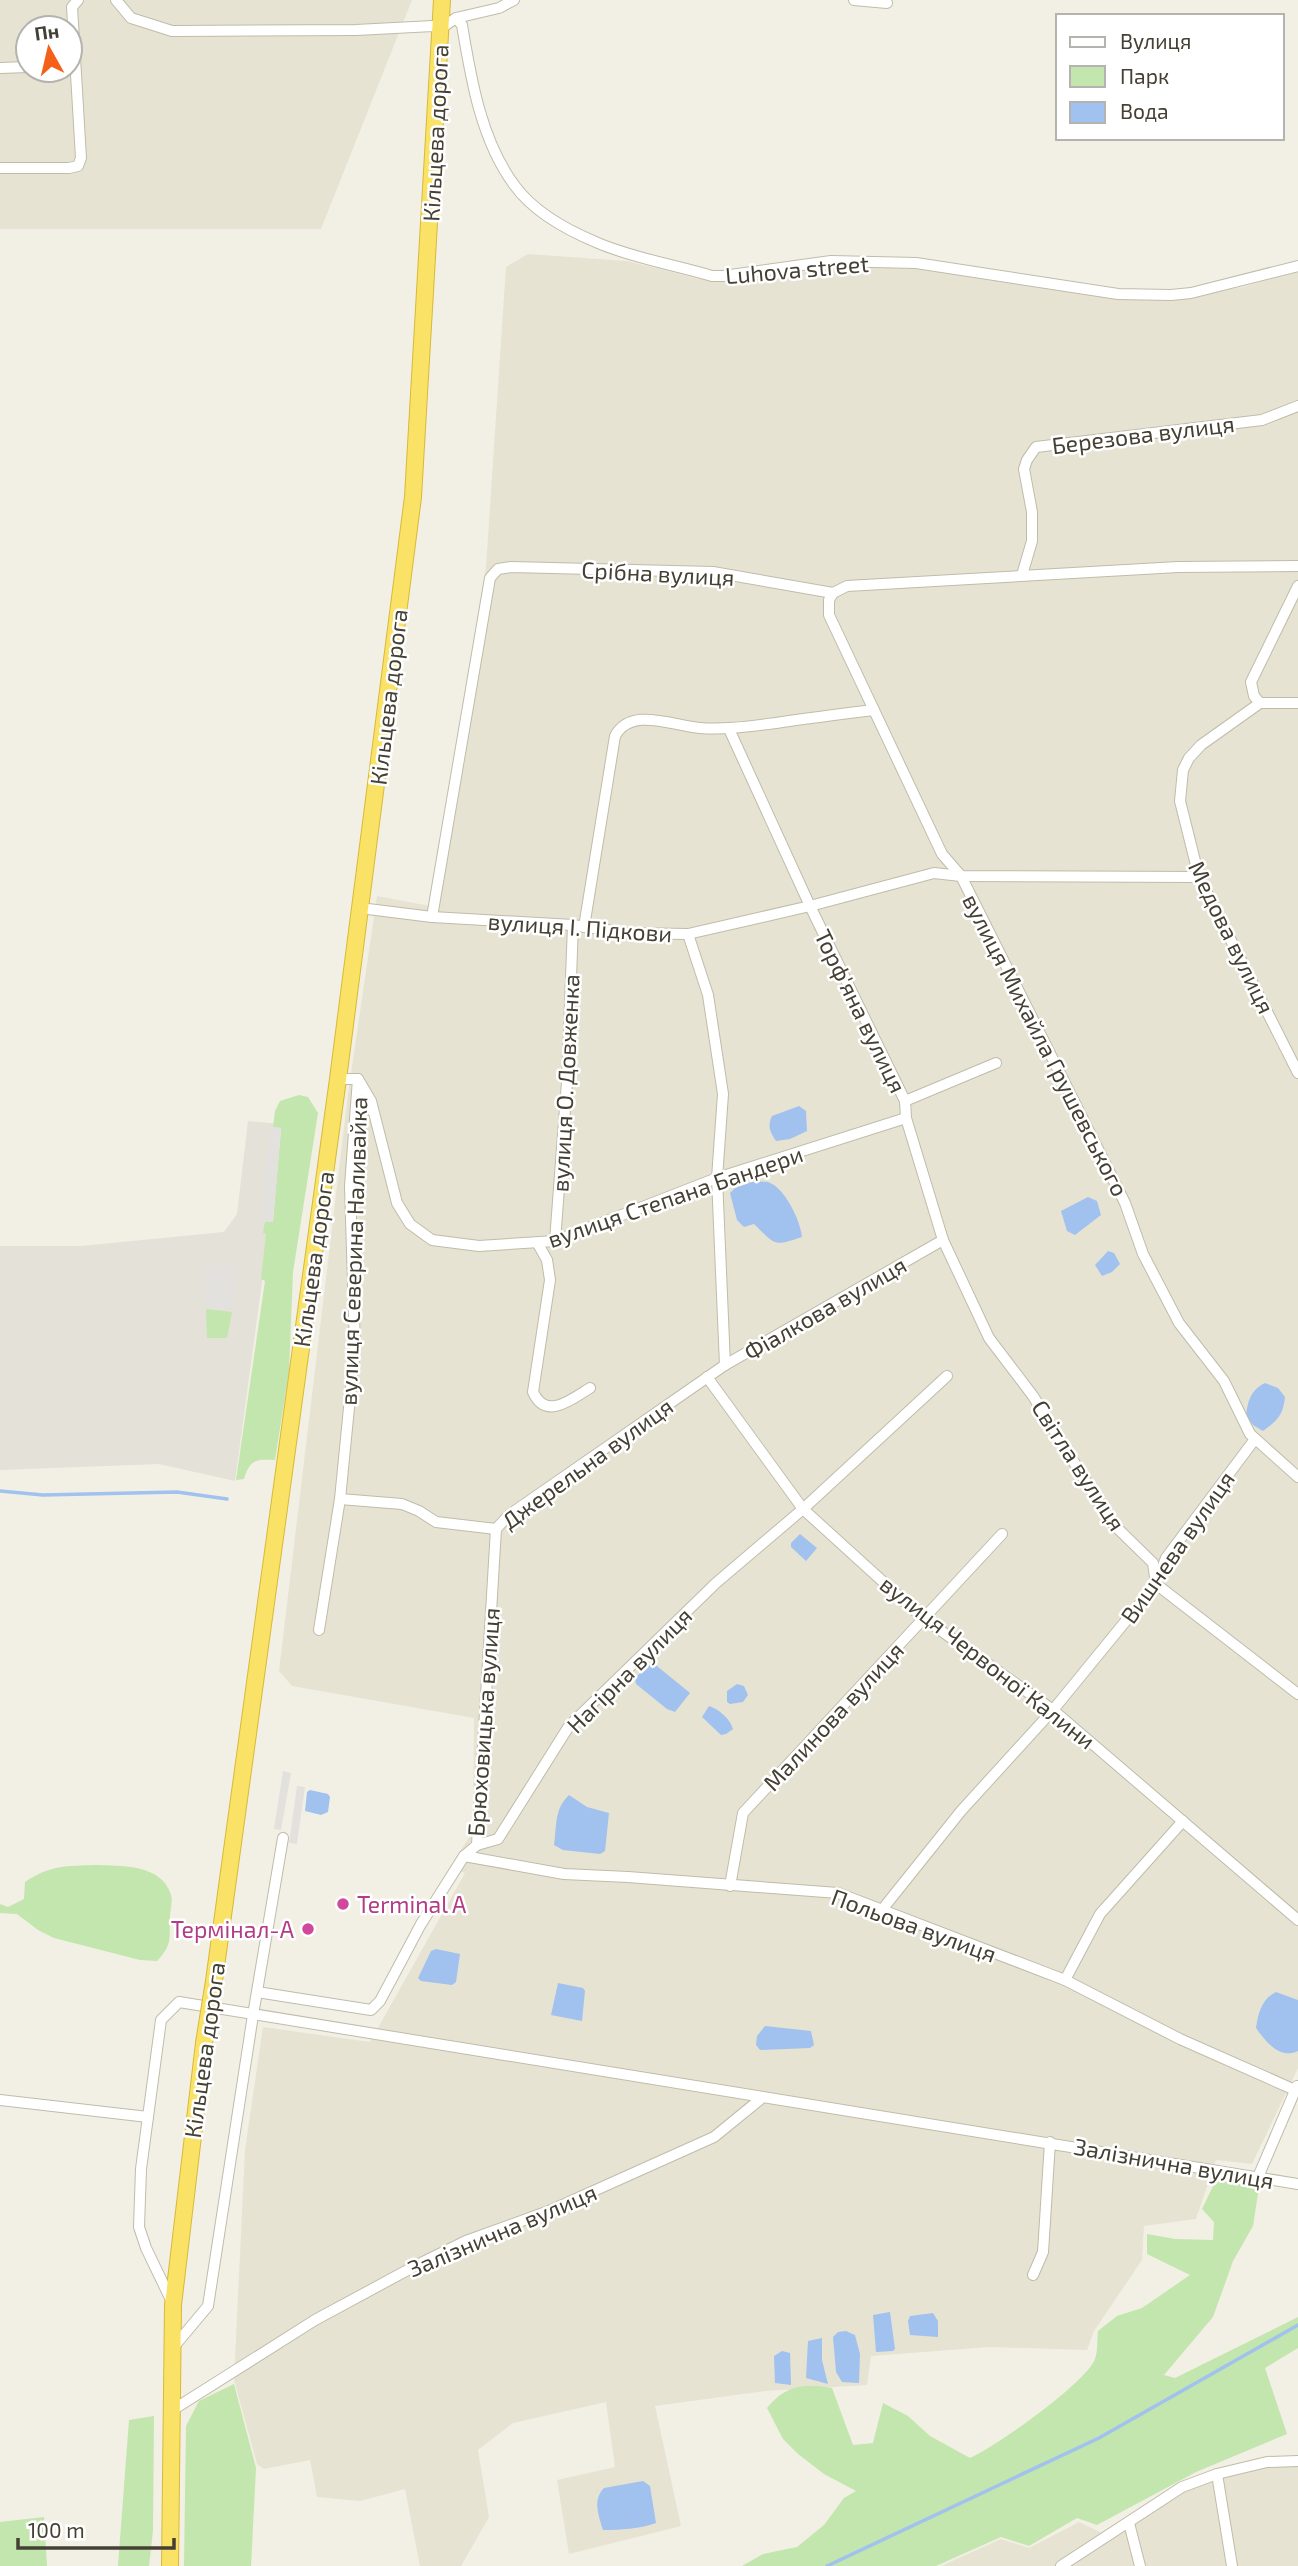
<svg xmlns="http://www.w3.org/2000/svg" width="1298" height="2566" viewBox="0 0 1298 2566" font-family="'Exo 2',sans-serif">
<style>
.residential{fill:#e6e3d3;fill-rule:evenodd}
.industrial{fill:#e4e1d9}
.green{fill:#c3e5ae}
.parking{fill:#e2e1dd}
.water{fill:#a1c1ee}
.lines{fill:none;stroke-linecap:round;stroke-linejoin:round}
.stream{stroke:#a1c1ee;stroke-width:3.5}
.minor-casing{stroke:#c0bcaa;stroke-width:12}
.highway-casing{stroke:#d8b938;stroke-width:18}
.minor{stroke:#fff;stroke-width:10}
.highway{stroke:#fae267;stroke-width:16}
.highway-bridge-casing{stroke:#d8b938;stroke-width:18;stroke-linecap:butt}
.highway-bridge{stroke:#fae267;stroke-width:16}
.hotel-dot{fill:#d1479c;stroke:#fff;stroke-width:2.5}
.labels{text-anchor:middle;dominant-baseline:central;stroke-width:5;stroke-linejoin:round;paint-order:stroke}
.street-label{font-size:23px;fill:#444034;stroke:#fff}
.hotel-label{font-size:23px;fill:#b23c85;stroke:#fff;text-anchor:start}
</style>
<rect width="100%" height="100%" fill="#f2f0e4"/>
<g class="residential">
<path d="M0,0H412L321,229H0ZM28,28H70V70H28Z"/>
<path d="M528,254L627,261L699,279L745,281L819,265L915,267L1178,297L1243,287L1298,271V2068L1252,2164L1216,2160L1196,2219L1144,2226L1142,2260L1094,2331L1087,2350L989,2347L871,2356L867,2385L765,2391L655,2406L681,2526L569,2554L557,2480L615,2467L606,2402L513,2423L478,2450L489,2517L461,2566H420L405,2489L360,2501L317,2497L310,2460L264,2469L257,2464L234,2380L245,2150L263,2027L370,2042L465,1873L450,1867L473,1831L474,1718L292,1686L279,1671L348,1094L377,896L430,906L486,567L506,267Z"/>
<path d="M1298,2465V2566H941L1001,2539L1029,2548L1079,2522L1111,2537L1182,2490L1226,2475L1266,2466Z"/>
</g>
<path class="industrial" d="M248,1121L281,1124L269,1231L235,1481L159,1464L0,1470V1246H81L224,1232L237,1214Z"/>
<g class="green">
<path d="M299,1095L308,1097L318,1113L293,1272L289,1371L275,1460C256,1459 250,1459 244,1479L236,1480L265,1281L261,1279L266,1234L263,1233L265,1222L273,1221L281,1129L273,1127L275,1111L280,1101Z"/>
<path d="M206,1309L232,1312L227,1338H207Z"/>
<path d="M96,1865C122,1866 162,1864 171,1895C173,1902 170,1910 170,1917C169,1939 173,1944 157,1961L140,1960L54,1938L38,1930L17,1914L0,1913V1904L8,1907L24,1899L25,1882C50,1865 67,1866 96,1865Z"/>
<path d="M1216,2180L1259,2187L1253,2226L1233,2261L1213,2317L1164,2375L1175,2378L1298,2317V2348L1265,2368L1287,2434L1196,2472L1097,2525L1077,2518L1029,2546L1001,2537L936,2566H742L763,2554L797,2547L824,2525L844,2498L856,2491L824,2474L798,2454L783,2439L767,2408C786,2385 804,2383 832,2388L853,2445L873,2443L883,2403L908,2416L930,2436L970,2458C994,2448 1087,2382 1095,2359C1098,2351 1097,2340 1098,2331L1117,2316L1142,2308L1190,2275L1147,2254V2234L1175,2239L1213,2240L1214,2222L1202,2209Z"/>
<path d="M234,2384L256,2468L251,2566H184L186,2426L199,2401Z"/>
<path d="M154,2416L153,2531L149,2566H118L129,2420Z"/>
<path d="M44,2517L47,2566H0V2522Z"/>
</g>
<g class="parking">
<path d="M270,1126L281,1128L273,1222H261Z"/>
<path d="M205,1266H238L233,1309L206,1307Z"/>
<path d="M283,1771L291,1773L281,1830L274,1829Z"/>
<path d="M297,1786L305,1787L297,1844L289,1843Z"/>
</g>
<g class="water">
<path d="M799,1106L806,1111L807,1131L790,1139L776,1141C770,1132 767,1126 772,1116Z"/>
<path d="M755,1181C761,1182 768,1181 772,1184C786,1191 801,1222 802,1237C772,1247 776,1245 754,1224L744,1227L737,1220L730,1193L735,1188Z"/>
<path d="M1088,1197L1097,1201L1101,1215L1075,1235L1067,1231L1061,1211Z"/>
<path d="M1108,1251L1114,1253L1120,1264L1112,1272L1102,1276L1095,1265Z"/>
<path d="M1265,1383L1278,1388L1285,1397C1283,1415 1278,1420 1263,1431L1253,1425L1246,1415C1248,1400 1251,1390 1265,1383Z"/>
<path d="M800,1534L817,1548L806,1561L791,1547V1543Z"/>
<path d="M652,1662L690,1693L675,1712L667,1709L636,1684L635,1678Z"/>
<path d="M737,1684L744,1686L748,1695L743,1702L730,1704L727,1702V1691Z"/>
<path d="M709,1706C719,1709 730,1719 733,1729L726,1734L721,1735L702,1717Z"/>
<path d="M310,1790L328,1794L330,1797L328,1812L321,1815L305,1811L307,1792Z"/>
<path d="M569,1795L587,1807L609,1813L605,1851L600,1854L563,1850L554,1845C557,1826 554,1809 569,1795Z"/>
<path d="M436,1949L460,1954L456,1982L452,1985L421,1981L418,1978L431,1951Z"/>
<path d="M558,1983L583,1988L585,1991L582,2021L551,2015Z"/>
<path d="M1276,1992L1298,2000V2051C1280,2060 1265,2041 1256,2028C1258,2013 1262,1999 1276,1992Z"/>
<path d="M765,2026L811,2031L814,2045L810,2048L760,2050L756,2045L757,2036Z"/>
<path d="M890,2312L895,2349L893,2351L876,2352L873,2315Z"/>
<path d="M933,2313L938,2321V2337L910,2335L908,2321L910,2316Z"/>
<path d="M846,2331L855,2335L860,2354L859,2383L842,2382L836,2372L833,2337L838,2332Z"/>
<path d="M822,2338V2360L828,2384L806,2378L808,2341Z"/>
<path d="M782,2351L790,2353L791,2385L775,2383L774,2356Z"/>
<path d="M643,2481L650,2486L656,2523C639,2529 621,2530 603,2530C599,2516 592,2500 604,2488Z"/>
</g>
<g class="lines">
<g class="stream">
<path d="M0,1491L43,1495L177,1492L227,1499"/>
<path d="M827,2566L1099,2438L1298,2325"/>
</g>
<g class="minor-casing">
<g id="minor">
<path d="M116,0L131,18L172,31L356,30L433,26L440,29L456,18L462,25C471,79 481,141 515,186C534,212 569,231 598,243C633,258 675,265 712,276H723L831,261L916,263L1118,294L1171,295L1191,293L1298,266"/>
<path d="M854,0L887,3"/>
<path d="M456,18L499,8L514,0"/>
<path d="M0,68L28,67"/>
<path d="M0,168H69L78,166L81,158L72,7L78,0"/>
<path d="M1022,575L1032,541V512L1024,469L1027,460L1036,447L1262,420L1298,406"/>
<path d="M833,593L829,600V615L942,854L961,876L1125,1203L1143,1254L1179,1323L1224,1381L1250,1434L1298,1477"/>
<path d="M1260,703L1254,696L1251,682L1298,586"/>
<path d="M1298,703H1260L1201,745L1189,758L1183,770L1180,801L1199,877L1298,1073"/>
<path d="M729,729L810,906L905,1101L906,1118L943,1240L989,1338L1033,1396L1111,1522L1153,1563L1156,1584L1298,1694"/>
<path d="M360,908L432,917L573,925L627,933L688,934L810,906L934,873L961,876L1199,877"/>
<path d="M432,917L490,578L498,569L511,567L713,572L833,593L847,586L1178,567L1298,566"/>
<path d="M584,927L615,736C631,706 673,726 700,728C726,730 751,726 776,723C809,718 841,714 874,710"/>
<path d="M688,934L708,995L723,1094L717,1178L725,1365"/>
<path d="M338,1079H358L371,1101L397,1203L410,1224L432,1240L479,1246L555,1241L717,1178L906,1118"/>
<path d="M905,1101L996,1063"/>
<path d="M555,1241L567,1082L573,925"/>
<path d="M538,1244L547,1260L550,1280L533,1392C546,1421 572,1399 590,1388"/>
<path d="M707,1377L803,1509L923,1618L1053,1710L1298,1920"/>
<path d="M340,1499L402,1504L419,1511L436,1522L496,1529"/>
<path d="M496,1529L509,1515L725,1365L943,1240"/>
<path d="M319,1630L340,1499L355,1347L350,1186L358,1079"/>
<path d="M477,1845L498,1839L569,1726L716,1583L803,1509L947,1376"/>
<path d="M464,1856L564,1874L628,1877L838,1893L1065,1980L1180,2039L1295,2090"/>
<path d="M730,1886L743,1813L1002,1534"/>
<path d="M881,1911L961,1811L1053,1710L1156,1584L1166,1558L1255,1439"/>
<path d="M1065,1980L1100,1914L1183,1821"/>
<path d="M257,1992L371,2010L380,2001L421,1924L464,1856L477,1845L496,1529"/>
<path d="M0,2100L148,2117"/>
<path d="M1258,2177L1297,2086"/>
<path d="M1033,2275L1043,2252L1050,2142"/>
<path d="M172,2302L146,2248L139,2227L141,2169L161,2020L179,2002L1298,2184"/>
<path d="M172,2349L208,2306L253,2015L283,1838"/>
<path d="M171,2411L315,2320L415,2266L466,2241L549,2211L714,2137L763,2097"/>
<path d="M1217,2474L1232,2566"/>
<path d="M1129,2523L1140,2566"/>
<path d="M1061,2566L1182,2487L1217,2474L1267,2462L1298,2461"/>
</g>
</g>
<g class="highway-casing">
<g id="highway">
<path d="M214,1981L338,1079L413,497L442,0"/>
<path d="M170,2566L173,2305L204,2043"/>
</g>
</g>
<use href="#minor" class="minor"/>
<use href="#highway" class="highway"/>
<g class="highway-bridge-casing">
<path id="highway-bridge" d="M204,2043L214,1981"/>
</g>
<use href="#highway-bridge" class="highway-bridge"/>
</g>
<g class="hotel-dot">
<circle cx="343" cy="1904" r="7"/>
<circle cx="308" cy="1929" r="7"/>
</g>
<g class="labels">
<g class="street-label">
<text transform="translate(435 133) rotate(-87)">Кільцева дорога</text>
<text transform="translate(797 269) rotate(-5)">Luhova street</text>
<text transform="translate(1143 434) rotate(-7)">Березова вулиця</text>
<text transform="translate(658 573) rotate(3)">Срібна вулиця</text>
<text transform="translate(388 697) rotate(-83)">Кільцева дорога</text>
<text transform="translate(580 927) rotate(4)">вулиця І. Підкови</text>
<text transform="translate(1232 937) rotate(64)">Медова вулиця</text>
<text transform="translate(861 1011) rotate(64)">Торф'яна вулиця</text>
<text transform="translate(1046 1045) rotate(63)">вулиця Михайла Грушевського</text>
<text transform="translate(565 1083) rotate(-87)">вулиця О. Довженка</text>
<text transform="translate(675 1196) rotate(-19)">вулиця Степана Бандери</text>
<text transform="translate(353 1251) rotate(-88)">вулиця Северина Наливайка</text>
<text transform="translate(313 1259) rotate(-82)">Кільцева дорога</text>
<text transform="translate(825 1308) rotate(-30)">Фіалкова вулиця</text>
<text transform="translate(587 1463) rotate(-36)">Джерельна вулиця</text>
<text transform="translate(1079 1465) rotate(57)">Світла вулиця</text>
<text transform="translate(1177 1547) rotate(-55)">Вишнева вулиця</text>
<text transform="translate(988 1662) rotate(38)">вулиця Червоної Калини</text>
<text transform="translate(629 1670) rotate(-45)">Нагірна вулиця</text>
<text transform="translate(833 1716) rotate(-47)">Малинова вулиця</text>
<text transform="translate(483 1722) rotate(-86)">Брюховицька вулиця</text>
<text transform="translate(914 1925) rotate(20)">Польова вулиця</text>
<text transform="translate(204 2050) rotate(-82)">Кільцева дорога</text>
<text transform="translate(1174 2163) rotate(10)">Залізнична вулиця</text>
<text transform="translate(502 2230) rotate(-23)">Залізнична вулиця</text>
</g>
<g class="hotel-label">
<text x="357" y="1904">Terminal A</text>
<text x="294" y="1929" text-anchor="end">Термінал-А</text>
</g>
</g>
<rect x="1056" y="14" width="228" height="126" fill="#ffffff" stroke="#b4b3ae" stroke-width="2"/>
<rect x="1070" y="37" width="35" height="10" fill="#ffffff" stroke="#b4b3ae" stroke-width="2"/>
<text x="1120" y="49" font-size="21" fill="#444034">Вулиця</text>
<rect x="1070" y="66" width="35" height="21" fill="#c3e5ae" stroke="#b4b3ae" stroke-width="2"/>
<text x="1120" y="84" font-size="21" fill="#444034">Парк</text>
<rect x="1070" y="102" width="35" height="21" fill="#a1c1ee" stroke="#b4b3ae" stroke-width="2"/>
<text x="1120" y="119" font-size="21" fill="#444034">Вода</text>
<g transform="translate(49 49) rotate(352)"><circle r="33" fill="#ffffff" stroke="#b4b3ae" stroke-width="2"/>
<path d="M0-5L12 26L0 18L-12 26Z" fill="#f46019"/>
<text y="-10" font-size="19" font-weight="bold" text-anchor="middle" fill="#444034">Пн</text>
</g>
<path d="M18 2538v10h156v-10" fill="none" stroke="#444034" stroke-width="3.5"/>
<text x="28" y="2538" font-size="21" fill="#444034" stroke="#ffffff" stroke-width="5" paint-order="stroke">100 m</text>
</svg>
